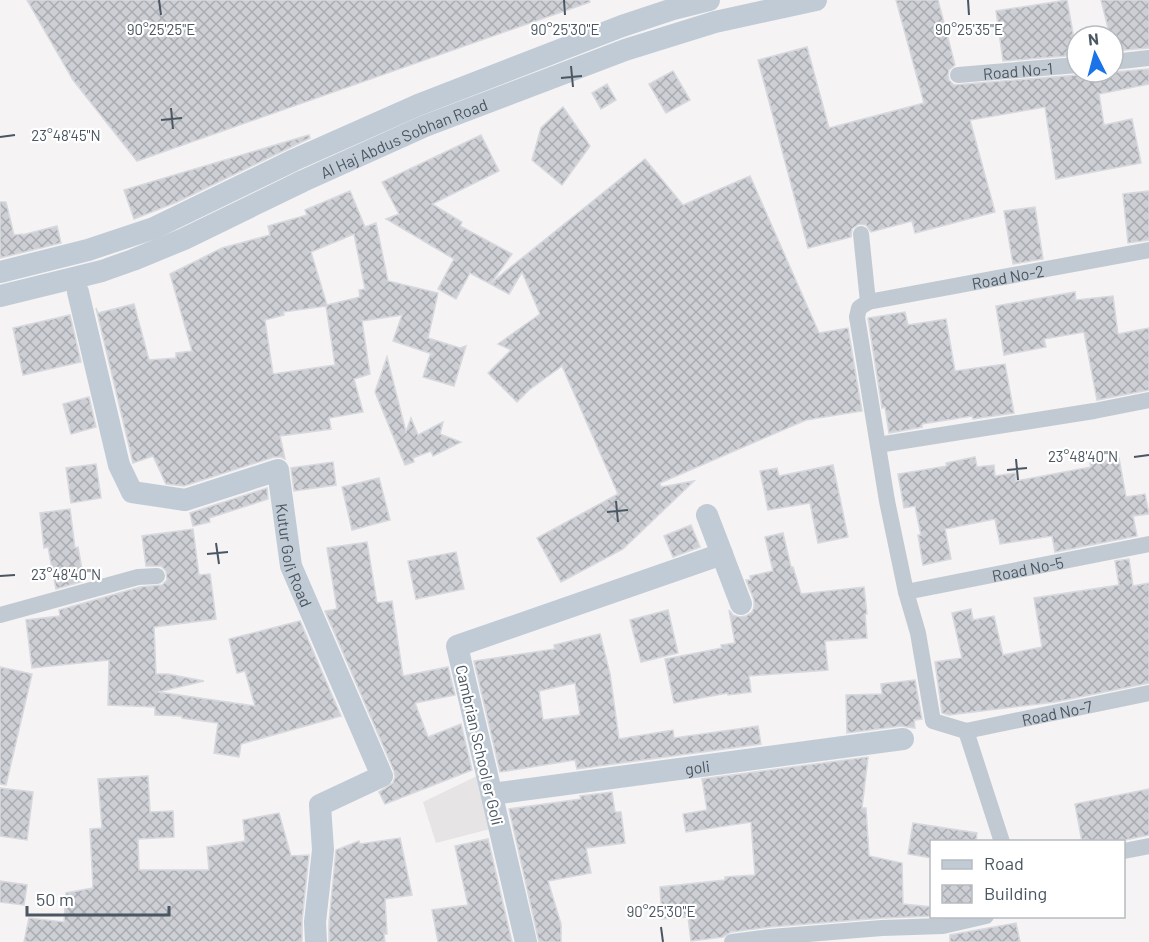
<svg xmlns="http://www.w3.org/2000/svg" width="1149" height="942" viewBox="0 0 1149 942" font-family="Barlow,sans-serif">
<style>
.education{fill:#e6e4e5}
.building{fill:url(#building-cross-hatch);stroke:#d7d9de;stroke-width:1.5;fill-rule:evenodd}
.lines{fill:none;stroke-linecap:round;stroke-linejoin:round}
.street{stroke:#c1cad2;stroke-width:16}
.secondary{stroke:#c1cbd6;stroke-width:22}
.ticks{fill:none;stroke:#4a5661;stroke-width:2}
.labels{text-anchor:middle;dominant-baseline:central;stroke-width:4.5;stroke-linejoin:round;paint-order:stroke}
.street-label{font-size:16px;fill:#4a5661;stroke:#fff}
.ticks-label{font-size:15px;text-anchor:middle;fill:#4a5661;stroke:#fff;stroke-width:4.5;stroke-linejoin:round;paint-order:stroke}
</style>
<defs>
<pattern id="building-cross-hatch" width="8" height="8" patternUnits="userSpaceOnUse" patternTransform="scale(1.5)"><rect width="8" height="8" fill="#cdcfd5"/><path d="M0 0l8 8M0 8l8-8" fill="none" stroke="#a8abb0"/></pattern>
</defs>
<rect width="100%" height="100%" fill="#f5f3f3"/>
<path class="education" d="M479,775L490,829L436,843L423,802Z"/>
<g class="building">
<path d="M27,0H589L590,2L137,161L73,80Z"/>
<path d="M896,0H938L955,65L949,70L948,75L949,80L954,85L1078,75L1084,72H1114L1149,69V84L1099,94L1104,125L1132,119L1141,163L1056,179L1045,107L970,120L995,212L915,233L912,221L871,232L866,225L859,224L852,229L851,237L808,248L758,60L807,47L829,128L924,103Z"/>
<path d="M1067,0L1077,55L1003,61L996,11Z"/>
<path d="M1101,0H1149V48L1113,51V36H1110Z"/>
<path d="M673,71L690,100L666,113L649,84Z"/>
<path d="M607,84L616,100L601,109L592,93Z"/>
<path d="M563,107L590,146L562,185L532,160L541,128Z"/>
<path d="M309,135L310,138L177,202L134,219L124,190Z"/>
<path d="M481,135L499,171L432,204L462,222L460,226L512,254L491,283L645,159L683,205L750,176L819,333L848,328L862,411L806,420L660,483L661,487L694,481L623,549L561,582L537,538L618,494L562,366L529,390L517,402L488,373L511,350L498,344L540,314L522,272L509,294L470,273L456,299L438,289L454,259L386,219L399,214L382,182Z"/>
<path d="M350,191L365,227L376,223L388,281L438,293L428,338L460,348L466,346L454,386L423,377L430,355L432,354L393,341L402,315L362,321L370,374L354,379L363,412L329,418L331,429L280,436L285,459L281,457H274L184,486L166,484L153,456L133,463L96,308L98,313L134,304L149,360L176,358V353L192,351L170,274L222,248L270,235L268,226L307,215L305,210ZM354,234L365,289L359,290L360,297L327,305L311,252ZM326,306L335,365L273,374L265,320L284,315L283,312Z"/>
<path d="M1149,191V240L1128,243L1123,194Z"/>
<path d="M0,202H6L14,235L22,234V235L57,226L61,243L0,258Z"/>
<path d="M1035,207L1043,259L1013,264L1004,211Z"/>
<path d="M1075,292L1076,300L1113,296L1118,334L1149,328V390L1097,400L1084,332L1044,339L1046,347L1004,355L996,306Z"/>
<path d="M905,312L908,325L946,319L955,371L1005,364L1014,413L973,419L972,416L922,424V427L889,433L885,407L882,408L868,318Z"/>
<path d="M70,315L81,362L23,375L13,328Z"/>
<path d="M387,357L406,432L411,418L418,435L443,422L440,434L461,442L433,456L431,451L413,458L414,462L405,465L375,392Z"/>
<path d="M89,397L96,427L71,434L63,404Z"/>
<path d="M975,457L977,467L994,465L995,476L1015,473L1016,481L1091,467L1090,463L1119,458L1126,497L1145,494L1149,514L1133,516L1137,536L1055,552L1052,536L1000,544L995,519L945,529L951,559L923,565L918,535H921L915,506L904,508L898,474L947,466L946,463Z"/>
<path d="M333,462L336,485L294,491L291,468Z"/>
<path d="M96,464L101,498L71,503L66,468Z"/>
<path d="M833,465L848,537L818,543L810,503L768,510L760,471L777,468L779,476Z"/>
<path d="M379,478L390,520L352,530L342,487Z"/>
<path d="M267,488L268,499L209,518L210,522L193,526L190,513Z"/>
<path d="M70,509L75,548L78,547L84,581L56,589L48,547L44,548L40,513Z"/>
<path d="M691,525L700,547L673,557L664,536Z"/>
<path d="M193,529L199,575L210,574L216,619L154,627L156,674H168L204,681L158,692L255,706L245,671L237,673L229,639L300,621L341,716L241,744L239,757L214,753L218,723L182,718V716L155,715V707L108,705L109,660L32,668L26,620L60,616L59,610L140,587L162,585L167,580L166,571L161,566H146L142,536Z"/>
<path d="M783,533L791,567H793L801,594L864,587L867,614H865L867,638L825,641L828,670L749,676L751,692L728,695V693L674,703L665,659L722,648L721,645L735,643L729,610L733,615L739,617L746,616L752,612L754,607V600L746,580H751L750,576L773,571L765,537Z"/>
<path d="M367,542L377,603L392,601L403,676L448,667L455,695L415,703L428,737L461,724L472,770L385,804L379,792L393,783L395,777L394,771L325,611L337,609L327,548Z"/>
<path d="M456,552L464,589L416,599L408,561Z"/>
<path d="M1129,559L1133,586L1149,583V683L1055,702L949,715L942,713L935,662L962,658L952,613L971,609L973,620L994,616L1003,655L1042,647L1034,598L1119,585L1115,561Z"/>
<path d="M668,610L678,653L641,662L630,620Z"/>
<path d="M600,634L610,674L619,739L673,730L674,738L758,726L761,744L577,769L575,760L500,772L474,661L555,649L554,645ZM575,683L580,715L543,720L539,691Z"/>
<path d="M0,667L32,674L6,785L0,784Z"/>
<path d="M915,680L922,719L914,720L915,728L901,726L847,733L846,695L882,694L881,684Z"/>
<path d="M868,757L862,808H866L869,856L902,863L903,904L932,907V916L882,918L770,927L731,932L723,937L691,941L688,917L662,919L660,887L725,880V877L755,875L751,822L686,832L683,814L707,810L702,779Z"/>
<path d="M148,776L150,812L173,811L174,837L138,839L139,870H209L207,847L245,841L243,820L279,813L291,856L309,855L302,921V942H24L29,918L64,922L66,893L93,888L90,829L102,828L98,779Z"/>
<path d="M0,788L33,792L27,840L0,836Z"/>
<path d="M1149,789V835L1115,842H1082L1075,804Z"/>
<path d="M612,792L615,812H621L625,843L586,848L591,873L548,881L561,924V942H539L509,809L581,799L580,796Z"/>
<path d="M913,823L977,833L976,842H932V858L908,854Z"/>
<path d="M400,838L412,895L385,899L387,934H384L385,942H329V922L336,850L359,841L360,844Z"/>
<path d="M488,839L512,942H438L432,910L468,905L455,846Z"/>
<path d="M0,881L27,885L24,905L0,902Z"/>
<path d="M1016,923L1020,942H950V935Z"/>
</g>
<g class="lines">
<g class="street">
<path d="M1113,62L1149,58"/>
<path id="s1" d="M958,75L1077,65"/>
<path id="s2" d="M861,234L868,302L859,308L857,317L887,501L906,592L918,633L933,721L966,731L1149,693"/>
<path id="s3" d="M868,302L1149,250"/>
<path d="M878,445L1094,411L1149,400"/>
<path id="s4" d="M906,592L1149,544"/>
<path d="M0,615L138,577L157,576"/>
<path d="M966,731L1002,842"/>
<path d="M1124,851L1149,846"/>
<path d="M732,942L771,937L882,928L943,926L986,916"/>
</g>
<g class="secondary">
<path d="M0,272L88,250L154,228L294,160L418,105L622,26L673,9L709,0"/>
<path id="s5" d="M78,292L119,465L132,492L185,500L278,470L291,566L382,776L320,805L323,850L315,922L316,942"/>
<path id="s6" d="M0,296L102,271L133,260L184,239L303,181L425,126L625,50L715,22L816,0"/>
<path d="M722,554L707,515L741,604"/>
<path id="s7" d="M492,794L903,739"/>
<path d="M526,942L457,646L722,554"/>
</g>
</g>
<path class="ticks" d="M159,0L161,15M564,0L565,15M968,0L969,15M571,66L573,87M561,78L582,76M171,108L173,129M161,120L182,118M0,137L15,135M1134,457L1149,455M1016,459L1018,480M1007,470L1027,468M616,501L618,522M607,512L628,510M216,543L219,564M207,554L228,552M0,576L15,575M661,927L663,942"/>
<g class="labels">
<g class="street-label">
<text stroke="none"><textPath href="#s1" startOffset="60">Road No-1</textPath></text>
<text stroke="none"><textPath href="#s6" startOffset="435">Al Haj Abdus Sobhan Road</textPath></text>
<text stroke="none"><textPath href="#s3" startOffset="142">Road No-2</textPath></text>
<text stroke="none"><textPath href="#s5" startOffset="446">Kutur Goli Road</textPath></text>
<text stroke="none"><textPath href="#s4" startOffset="124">Road No-5</textPath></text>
<text stroke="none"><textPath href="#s2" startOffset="627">Road No-7</textPath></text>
<text transform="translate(480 745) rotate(77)">Cambrian School er Goli</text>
<text stroke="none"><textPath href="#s7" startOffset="207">goli</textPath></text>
</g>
</g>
<g class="ticks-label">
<text x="161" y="35">90°25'25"E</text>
<text x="565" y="35">90°25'30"E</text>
<text x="969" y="35">90°25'35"E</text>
<text x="66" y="141">23°48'45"N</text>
<text x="1083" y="462">23°48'40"N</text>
<text x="66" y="580">23°48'40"N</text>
<text x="661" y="917">90°25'30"E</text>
</g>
<rect x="930" y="840" width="195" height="78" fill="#ffffff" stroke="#b7bbc0" stroke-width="1.5"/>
<rect x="942" y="860" width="30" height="9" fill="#c1cbd6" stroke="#b7bbc0" stroke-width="1.5"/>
<text x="984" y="870" font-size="18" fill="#4a5661">Road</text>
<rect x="942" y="885" width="30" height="18" fill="url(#building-cross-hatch)" stroke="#b7bbc0" stroke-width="1.5"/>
<text x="984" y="900" font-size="18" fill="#4a5661">Building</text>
<g transform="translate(1095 54) rotate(354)"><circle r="28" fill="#ffffff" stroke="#b7bbc0" stroke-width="1.5"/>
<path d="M0-4.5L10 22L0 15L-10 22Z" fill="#1a73e8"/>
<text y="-9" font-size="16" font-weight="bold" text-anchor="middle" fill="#4a5661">N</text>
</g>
<path d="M27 906v9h142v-9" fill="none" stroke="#4a5661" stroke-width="3"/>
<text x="36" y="906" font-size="18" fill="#4a5661" stroke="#ffffff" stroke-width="4.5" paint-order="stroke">50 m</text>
</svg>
